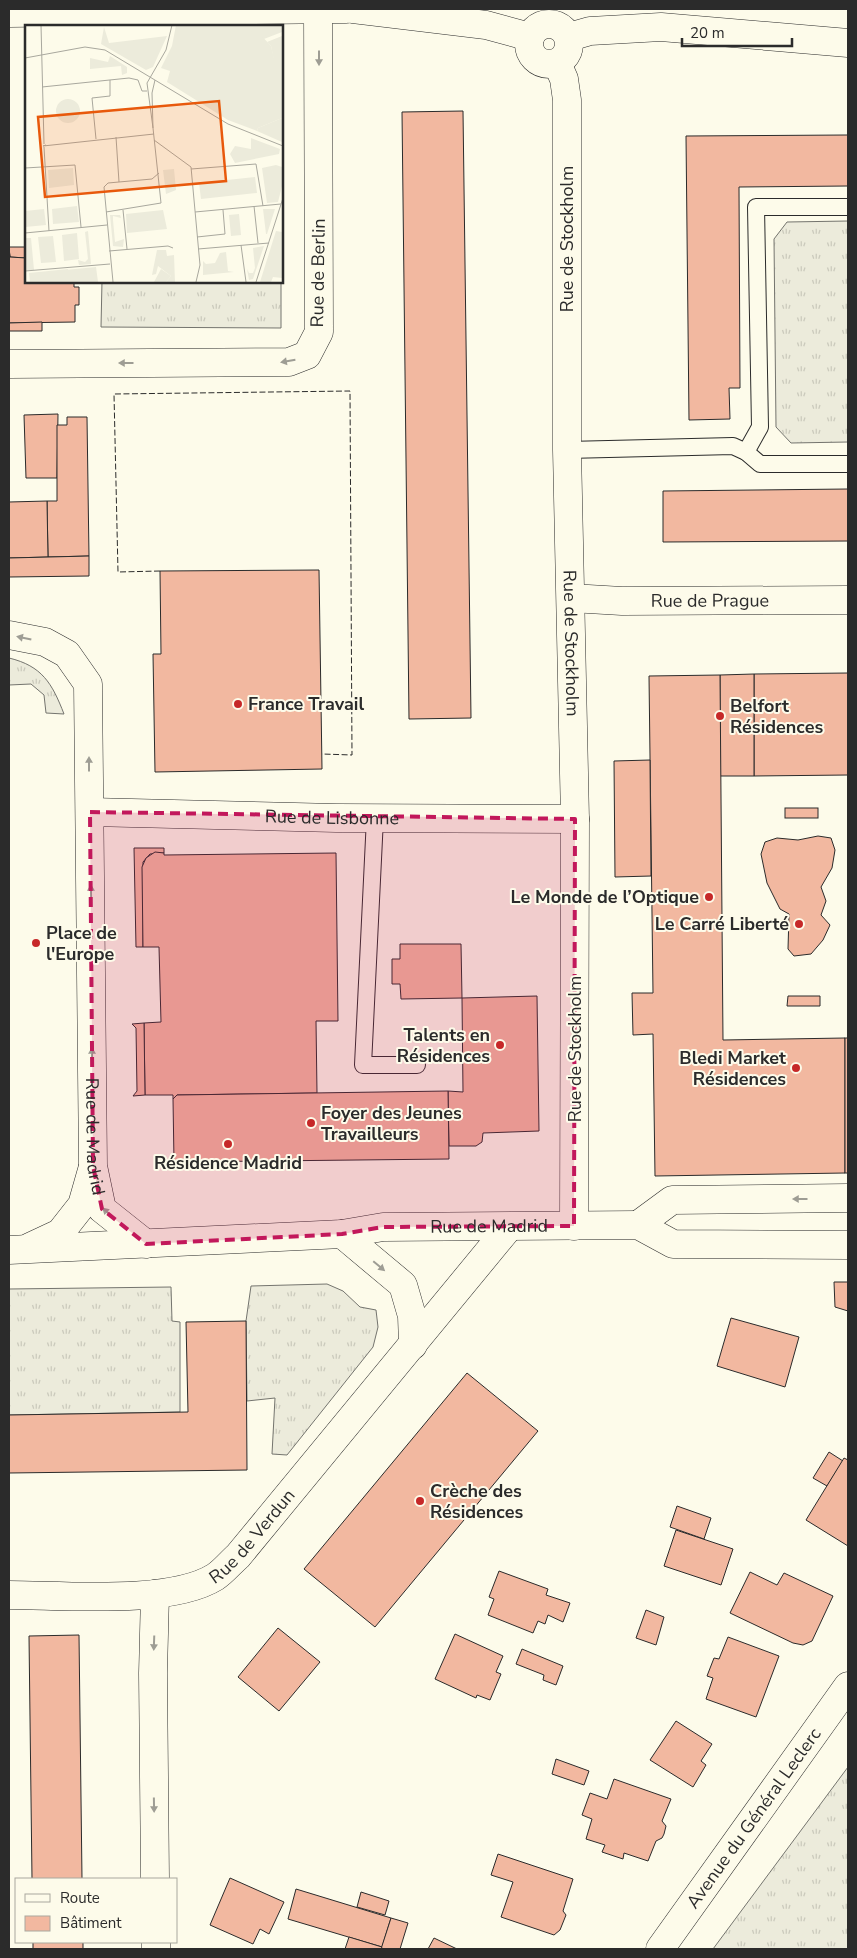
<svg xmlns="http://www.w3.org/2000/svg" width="857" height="1958" viewBox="0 0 857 1958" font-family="'Nunito Sans',sans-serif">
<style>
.grass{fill:url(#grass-tufts);stroke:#74746e}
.building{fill:#f2b8a0;stroke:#2b2b2b}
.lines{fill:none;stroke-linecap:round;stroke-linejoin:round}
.lane-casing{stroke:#2b2b2b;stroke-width:18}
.street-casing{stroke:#2b2b2b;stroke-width:29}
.secondary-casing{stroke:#2b2b2b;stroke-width:29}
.lane{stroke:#fdfbea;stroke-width:16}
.street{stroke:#fdfbea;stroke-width:28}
.secondary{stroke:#fdfbea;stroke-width:28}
.fence{stroke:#2b2b2b;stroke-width:1;stroke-dasharray:6 2.5;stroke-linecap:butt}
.oneway{fill:#9e9d94}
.marked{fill:#c2185b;fill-opacity:0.2;stroke:#c2185b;stroke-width:4;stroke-dasharray:10 6;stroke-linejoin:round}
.poi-dot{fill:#c62828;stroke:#fdfbea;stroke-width:2}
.labels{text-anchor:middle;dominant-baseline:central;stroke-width:4;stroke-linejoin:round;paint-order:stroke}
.street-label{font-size:18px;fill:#2b2b2b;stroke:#fdfbea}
.poi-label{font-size:18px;font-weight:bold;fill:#2b2b2b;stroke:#fdfbea;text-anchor:start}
.inset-road{fill:none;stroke:#a9a89e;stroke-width:1}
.view{fill:#e8590c;fill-opacity:0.15;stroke:#e8590c;stroke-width:2.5}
.inset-edge{fill:none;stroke:#2b2b2b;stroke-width:2.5}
</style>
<defs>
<pattern id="grass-tufts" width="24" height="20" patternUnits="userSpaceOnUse" patternTransform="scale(1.25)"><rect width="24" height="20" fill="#ecebdb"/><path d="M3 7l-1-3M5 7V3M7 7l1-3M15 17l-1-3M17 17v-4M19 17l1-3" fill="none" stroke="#cbcabc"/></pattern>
</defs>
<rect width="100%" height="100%" fill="#fdfbea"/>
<g class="grass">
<path d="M848,221V442L791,443L776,427L774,239L787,222Z"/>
<path d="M102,281H281V328L101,327Z"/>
<path d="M9,658C42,666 52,683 64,714L46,713L44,695L31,684L9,685Z"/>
<path d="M327,1284L343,1291L360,1307L376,1310L378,1327L373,1347L287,1455L272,1454L275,1398L247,1401L246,1321L251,1286Z"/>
<path d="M171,1287L172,1321L180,1322V1412L9,1415V1289Z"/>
<path d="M848,1767V1949H713Z"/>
</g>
<g class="building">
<path d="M463,111L471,718L409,719L402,112Z"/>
<path d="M846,135H848V186L739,187L740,388H729L730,419L689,420L686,136Z"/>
<path d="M9,247H26V258L10,257Z"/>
<path d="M9,249L10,257L26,258V281H74V287H79V305H75V322L9,323Z"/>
<path d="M42,322V331H9V323Z"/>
<path d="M58,414L57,478H26L24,415Z"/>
<path d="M67,417H87L89,556L48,557L47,501H57V425H67Z"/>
<path d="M848,489V541L663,542V491Z"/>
<path d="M47,501L48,557L9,558V502Z"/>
<path d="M89,556V576L9,577V558Z"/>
<path d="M319,570L322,769L155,772L153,654H161L160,571Z"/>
<path d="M848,673V775L754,776V674Z"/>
<path d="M754,674V776H720V675Z"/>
<path d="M720,675L723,1040L845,1038V1173L655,1176L653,1034L633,1035L632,993H653L649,676Z"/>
<path d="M650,760L651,876L615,877L614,761Z"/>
<rect x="785" y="808" width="33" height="10"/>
<path d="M818,836L831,838L835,850L832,868L821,887L826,901L821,915L830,925L823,940L811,954L794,956L788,949L789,914L780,909L767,883L761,854L765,842L777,838L798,840Z"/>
<path d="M134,848H164V853L150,854L143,862V947H136Z"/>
<path d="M155,852L164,853V855L336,853L338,1021H316L317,1093L177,1095L173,1099V1095H145L144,1023L161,1022L159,947H143L142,867L146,858Z"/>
<path d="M400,944H461L462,998L401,999L400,984H392V959H400Z"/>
<path d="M537,996L539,1131L483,1133L482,1142L476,1146H449L448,1091L463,1092L462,998Z"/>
<path d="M788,996H820V1006H787Z"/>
<path d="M144,1023L145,1095L133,1096L137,1091L136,1028L132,1024Z"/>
<rect x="845" y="1038" width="3" height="135"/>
<path d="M448,1091L449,1159L174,1162L173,1099L177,1095Z"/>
<path d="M834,1282H848V1311L835,1307Z"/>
<path d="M731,1318L799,1337L785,1387L717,1366Z"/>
<path d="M246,1321L247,1470L9,1473V1415L188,1412L186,1322Z"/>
<path d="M467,1373L538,1431L375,1627L304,1569Z"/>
<path d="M829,1452L843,1461L827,1486L813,1478Z"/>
<path d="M844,1458L848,1460V1546L806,1520Z"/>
<path d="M677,1506L711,1518L704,1539L670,1527Z"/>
<path d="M676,1530L733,1549L721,1585L664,1566Z"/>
<path d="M499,1571L548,1589L546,1595L570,1603L563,1622L548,1615L545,1624L538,1621L533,1633L488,1615L494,1599L489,1597Z"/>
<path d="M750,1572L777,1585L784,1573L833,1596L812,1641L803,1645L793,1643L730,1613Z"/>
<path d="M646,1610L664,1617L656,1645L636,1638Z"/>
<path d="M278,1628L320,1662L279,1711L238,1677Z"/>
<path d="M455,1634L503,1656L496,1672L501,1674L490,1700L477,1695L476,1698L435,1679Z"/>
<path d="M79,1635L82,1879H32L29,1636Z"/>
<path d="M728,1637L779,1656L756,1717L706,1699L713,1678L707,1676L714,1658L719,1659Z"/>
<path d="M522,1649L563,1666L556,1685L543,1680L544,1675L516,1664Z"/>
<path d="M676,1721L712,1744L701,1761L706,1765L693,1787L650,1760Z"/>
<path d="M556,1759L589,1771L584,1785L552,1774Z"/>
<path d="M614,1779L671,1799L662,1821L666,1826L664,1834L662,1838L656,1841L648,1861L624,1853L623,1859L602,1852L605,1845L586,1839L592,1819L582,1815L590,1793L607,1799Z"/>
<path d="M498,1854L573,1879L563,1911L566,1915L560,1930L554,1935L501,1917L513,1882L491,1875Z"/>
<path d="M230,1878L284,1902L269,1934L260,1929L253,1944L210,1925Z"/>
<path d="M296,1889L391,1918L382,1947L288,1919Z"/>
<path d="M361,1892L389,1901L385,1915L357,1907Z"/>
<path d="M391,1918L408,1923L400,1949H381Z"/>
<path d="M349,1937L382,1947L381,1949H345Z"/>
<path d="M434,1938L457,1949H428Z"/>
<rect x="33" y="1942" width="50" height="7"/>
</g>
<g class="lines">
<g class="lane-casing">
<g id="lane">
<path d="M567,450L733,446L746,452L760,464H848"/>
<path d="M746,452L760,427L756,207H848"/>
<path d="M375,818L363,1065H417"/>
</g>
</g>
<g class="street-casing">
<g id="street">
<path d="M353,9L486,25L530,37"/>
<path d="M9,13L346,9"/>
<circle cx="549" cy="44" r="20"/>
<path d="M569,37L590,31L661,27L848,43"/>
<path id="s1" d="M557,63L564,79L567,100V450L575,819L574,1226"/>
<path d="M9,364L289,362L307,355L319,332L318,9"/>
<path id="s2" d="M571,598L622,601L848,600"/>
<path id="s3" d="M9,635L45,642L67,654L88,684L93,1166L102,1209L146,1244"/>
<path id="s4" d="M90,812L336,818L575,819"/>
<path d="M638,1225L672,1200L848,1198"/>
<path d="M342,1234L403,1285L412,1316L413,1345"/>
<path d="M30,1247L60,1233L82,1205L92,1170"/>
<path id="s5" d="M9,1250L342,1234L383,1227L638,1225L673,1244L848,1245"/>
<path d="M155,1594L153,1673L155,1879"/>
<path id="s6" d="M9,1595C63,1595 170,1605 215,1577C223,1572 231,1562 238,1556L509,1227"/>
<path d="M156,1942V1949"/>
</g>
</g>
<g class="secondary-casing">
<g id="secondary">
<path id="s7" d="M660,1949L848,1686"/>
</g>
</g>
<use href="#lane" class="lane"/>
<use href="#street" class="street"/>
<use href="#secondary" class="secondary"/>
<path class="fence" d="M160,571L118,572L114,394L350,391L352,755L322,754"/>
</g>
<defs><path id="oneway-solid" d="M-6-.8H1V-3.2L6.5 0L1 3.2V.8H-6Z" transform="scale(1.25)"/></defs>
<g class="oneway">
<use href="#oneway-solid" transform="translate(319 58) rotate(90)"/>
<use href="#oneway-solid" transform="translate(288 361) rotate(170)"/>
<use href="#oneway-solid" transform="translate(126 363) rotate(180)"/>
<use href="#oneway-solid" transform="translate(24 638) rotate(-168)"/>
<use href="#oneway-solid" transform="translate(89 764) rotate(-90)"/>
<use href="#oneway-solid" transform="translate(91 892) rotate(-91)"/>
<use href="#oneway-solid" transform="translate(92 1055) rotate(-90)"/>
<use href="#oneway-solid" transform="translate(800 1199) rotate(180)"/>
<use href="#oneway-solid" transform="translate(108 1213) rotate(-137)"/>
<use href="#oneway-solid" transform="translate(379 1266) rotate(40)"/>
<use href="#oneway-solid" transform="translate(154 1643) rotate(92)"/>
<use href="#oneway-solid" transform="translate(154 1805) rotate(89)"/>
</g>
<path class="marked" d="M90,812L575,819L574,1226L383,1227L342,1234L146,1244L102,1209L93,1166Z"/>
<g class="poi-dot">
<circle cx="238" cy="704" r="5"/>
<circle cx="720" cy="716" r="5"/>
<circle cx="709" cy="897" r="5"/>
<circle cx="799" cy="924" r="5"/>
<circle cx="36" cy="943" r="5"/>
<circle cx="500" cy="1045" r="5"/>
<circle cx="796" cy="1068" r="5"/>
<circle cx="311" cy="1123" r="5"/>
<circle cx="228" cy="1144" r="5"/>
<circle cx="420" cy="1501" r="5"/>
</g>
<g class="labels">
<g class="street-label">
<text transform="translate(567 239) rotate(-90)">Rue de Stockholm</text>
<text transform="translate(318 273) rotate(-89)">Rue de Berlin</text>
<text stroke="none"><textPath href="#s2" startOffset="139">Rue de Prague</textPath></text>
<text stroke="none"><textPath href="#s1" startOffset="582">Rue de Stockholm</textPath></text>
<text stroke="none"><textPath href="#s4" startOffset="242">Rue de Lisbonne</textPath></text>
<text transform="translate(575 1049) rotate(-90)">Rue de Stockholm</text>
<text stroke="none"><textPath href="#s3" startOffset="551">Rue de Madrid</textPath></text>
<text stroke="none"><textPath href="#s5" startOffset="481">Rue de Madrid</textPath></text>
<text stroke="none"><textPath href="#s6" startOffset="264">Rue de Verdun</textPath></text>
<text stroke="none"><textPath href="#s7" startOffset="161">Avenue du Général Leclerc</textPath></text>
</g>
<g class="poi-label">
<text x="248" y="704">France Travail</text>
<text x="730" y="706">Belfort<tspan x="730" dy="21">Résidences</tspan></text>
<text x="699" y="897" text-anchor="end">Le Monde de l’Optique</text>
<text x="789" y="924" text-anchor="end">Le Carré Liberté</text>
<text x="46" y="933">Place de<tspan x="46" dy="21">l'Europe</tspan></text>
<text x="490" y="1035" text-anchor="end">Talents en<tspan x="490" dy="21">Résidences</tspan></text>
<text x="786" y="1058" text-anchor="end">Bledi Market<tspan x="786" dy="21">Résidences</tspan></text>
<text x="321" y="1113">Foyer des Jeunes<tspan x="321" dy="21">Travailleurs</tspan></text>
<text x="228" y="1163" text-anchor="middle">Résidence Madrid</text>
<text x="430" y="1491">Crèche des<tspan x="430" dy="21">Résidences</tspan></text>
</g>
</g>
<g transform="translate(25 25)">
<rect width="258" height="258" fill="#fdfbea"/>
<path d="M151,0H217L234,8L246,21L257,65V93L233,103L232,106L203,95L142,57L145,46L136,43L147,21ZM79,2L84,18L142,11L128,42L121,45L76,19ZM85,31L102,42V48L97,50L96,41L65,44V33L83,37ZM31 86a12 12 0 1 1 24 0a12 12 0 1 1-24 0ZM48,143L49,160L24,163L23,145ZM149,144L151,165L141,169L138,145ZM230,152L232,168L176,174L174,158ZM19,184L21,200L0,202V186ZM138,185L142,204L102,208L101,189ZM214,189L216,210L206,211L204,190ZM85,190H95L96,193L88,191V195L90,217L99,214L98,222L88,221ZM52,208L54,234L39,236L37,210ZM28,211L31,237L16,238L13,212ZM239,221L228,254L224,255L222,244L224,248H228L230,243L228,223ZM132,225H141L142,231L149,230L150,257H141L146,251L133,241L131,249L127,250ZM201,227L203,246L209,247L178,250V236L181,239L190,238L195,228ZM71,242L73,257H41L40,245Z" fill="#ecebdb"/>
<path d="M217,0H257V7L239,14ZM257,11L258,65H255L246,21L242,17Z" fill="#ecebdb"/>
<path d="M257,93V117L232,106L233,103ZM226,113L255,124L254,129L210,138L205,129L210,121L226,124ZM251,140L257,142V161L253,177L242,178L237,143ZM52,181L54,197L28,199L27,184ZM238,184H250L242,209H241ZM63,206L66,239L54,240L53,235L60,237L63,234L60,207ZM251,206L257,207V253L248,252L246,257H235ZM0,213H6L9,245H1ZM43,244L45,257H5L4,248ZM136,244L146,251L141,257H129Z" fill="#ecebdb"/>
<path class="inset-road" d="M16,0L19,119M0,33L60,22L80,25L203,99L258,121M17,62L104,53L113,55L117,66H122M128,103L122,58L141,25L147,0M91,112L94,157M71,114L67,73L85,71V55M129,115L166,142L175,240L171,257M21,120L18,121L129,109M19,122L24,206M0,143L50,140L56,202M166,144L231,139L238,181M229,181L233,218M98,185L102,224M81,187L136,178L128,103L127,68L130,55M170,187L256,179M0,208L82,200M172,212L200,209L198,185M216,220L221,257M173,224L244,218M84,226L143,221L148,223M0,246L85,239M88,257L79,162L83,158L127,154L134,148M231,257L258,173"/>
<path class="view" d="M194,76L201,156L20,172L13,92Z"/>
<rect width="258" height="258" class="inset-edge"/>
</g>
<rect width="857" height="1958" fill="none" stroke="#2b2b2b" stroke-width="20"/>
<rect x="15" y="1878" width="162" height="65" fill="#fdfbea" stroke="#a9a89e"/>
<rect x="25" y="1894" width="25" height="8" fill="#fdfbea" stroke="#a9a89e"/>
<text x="60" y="1903" font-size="15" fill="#2b2b2b">Route</text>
<rect x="25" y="1916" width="25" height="15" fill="#f2b8a0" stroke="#a9a89e"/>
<text x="60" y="1928" font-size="15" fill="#2b2b2b">Bâtiment</text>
<path d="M682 38v8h110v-8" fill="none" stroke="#2b2b2b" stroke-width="2.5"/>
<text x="690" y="38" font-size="15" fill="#2b2b2b" stroke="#fdfbea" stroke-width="4" paint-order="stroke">20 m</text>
</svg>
